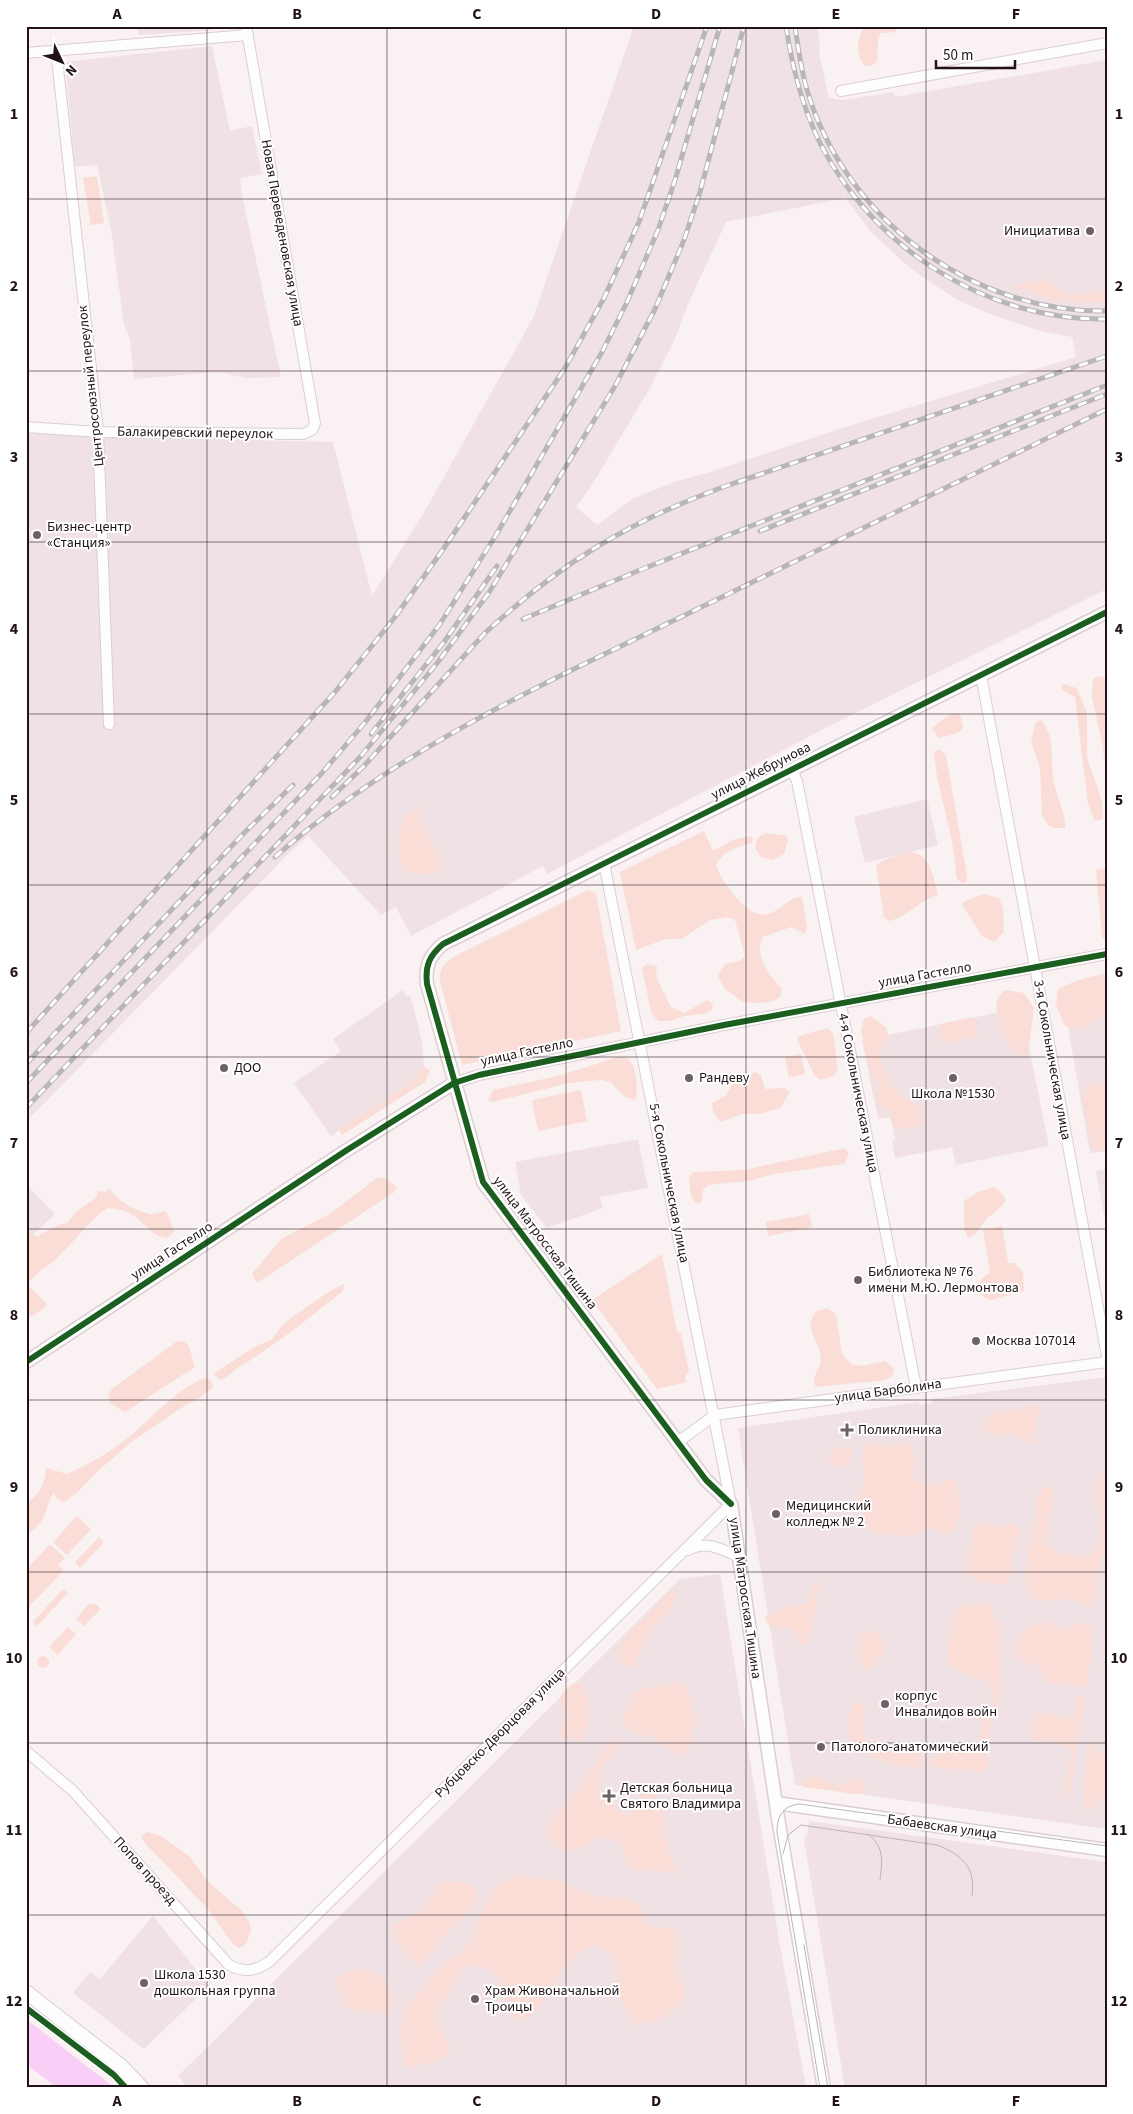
<svg xmlns="http://www.w3.org/2000/svg" width="1133" height="2114" viewBox="0 0 1133 2114" font-family="'Source Sans 3',sans-serif">
<style>
.built{fill:#f0e1e4;fill-rule:evenodd}
.green{fill:#f9ddd6}
.water{fill:#f9cff7}
.lines{fill:none;stroke-linecap:round;stroke-linejoin:round}
.minor-casing{stroke:#daced1;stroke-width:12}
.tertiary-casing{stroke:#daced1;stroke-width:15}
.secondary-casing{stroke:#daced1;stroke-width:16}
.minor{stroke:#fefdfd;stroke-width:10}
.tertiary{stroke:#fefdfd;stroke-width:12}
.secondary{stroke:#fefdfd;stroke-width:14}
.tram{stroke:#b9b6b8;stroke-width:1}
.rail-casing{stroke:#b9b6b8;stroke-width:5}
.rail{stroke:#fff;stroke-width:3;stroke-dasharray:9;stroke-linecap:butt}
.cycleway-casing{stroke:#fff;stroke-width:9}
.cycleway{stroke:#1b5e20;stroke-width:6}
.grid{fill:none;stroke:#211317;stroke-width:1;stroke-opacity:0.55}
.poi-dot{fill:#6d6164;stroke:#fff;stroke-width:2}
.labels{text-anchor:middle;dominant-baseline:central;stroke-width:4;stroke-linejoin:round;paint-order:stroke}
.poi-label{font-size:14px;fill:#211317;stroke:#fff;text-anchor:start}
.street-label{font-size:14px;fill:#211317;stroke:#fff}
.neatline{fill:none;stroke:#211317;stroke-width:2}
.grid-label{font-size:16px;text-anchor:middle;font-weight:bold;fill:#211317}
</style>
<rect width="100%" height="100%" fill="#faf1f3"/>
<g class="built">
<path d="M138,26H225V27L204,31L139,35Z"/>
<path d="M634,26H818L820,57L829,98L844,100L894,92L895,97L1107,60V589L829,726L547,874L543,866L411,936L396,907L381,915L308,836L292,850L26,1122V433L93,436L104,724L114,723L110,658L104,436L333,442L372,596L426,509L533,318ZM845,198L872,233L909,267L930,282L958,300L987,313L1040,331L1072,337L1076,357L842,428L710,472L677,481L632,499L597,525L576,507L592,485L650,388L675,339L688,304L726,222Z"/>
<path d="M212,46L230,131L252,126L262,174L240,178L242,195L281,377L246,378L218,372L134,379L130,339L124,324L111,230L97,165L75,167L65,62Z"/>
<path d="M927,799L938,845L865,863L854,817Z"/>
<path d="M1107,989V1151L1090,1153L1063,999Z"/>
<path d="M403,990L406,996H410L413,1005L422,1042L424,1067L406,1086L331,1136L294,1083L341,1051L333,1039Z"/>
<path d="M1021,1008L1049,1146L956,1165L952,1147L895,1158L892,1141L895,1140L891,1117L878,1119L862,1040Z"/>
<path d="M638,1139L648,1188L600,1197L603,1208L547,1228L521,1195L515,1162Z"/>
<path d="M1107,1169V1221H1105L1096,1171Z"/>
<path d="M26,1184L55,1214L26,1241Z"/>
<path d="M1107,1377V1829L795,1785L738,1428L919,1402V1405L932,1403V1399Z"/>
<path d="M720,1574L779,1940L806,2088H188L178,2076L680,1579Z"/>
<path d="M809,1821L1107,1862V2088H845L804,1839L807,1836Z"/>
<path d="M153,1916L209,1986L144,2049L73,1993L90,1972L100,1979Z"/>
</g>
<g class="green">
<path d="M865,26H897L896,32L881,33L878,38L877,62L871,66H866C854,54 857,39 865,26Z"/>
<path d="M97,176L104,223L91,225L83,178Z"/>
<path d="M1046,279L1066,294L1082,295L1107,291V302L1059,301L1012,287Z"/>
<path d="M1098,676L1107,678V780L1102,743L1092,697L1093,679Z"/>
<path d="M1063,684L1076,688L1087,712V758L1102,801L1103,819L1095,821L1088,804L1075,697L1062,690L1061,686Z"/>
<path d="M956,713L960,714L963,728L958,733L939,738L932,728L949,715Z"/>
<path d="M1040,720C1056,733 1050,764 1054,783C1057,798 1066,813 1065,828H1055L1049,826L1042,816L1040,768L1031,741L1035,724Z"/>
<path d="M938,750H941L946,756L967,875L966,883H962L956,877C955,834 937,794 934,752Z"/>
<path d="M432,801L423,807L419,814L429,842L441,856L442,872C417,876 397,878 399,846C399,835 401,825 405,815Z"/>
<path d="M704,831L713,851L733,840L751,836L753,838L752,843C739,846 720,852 716,866C723,883 749,923 771,913C783,908 790,896 802,897L807,927L805,934L791,927L763,937C753,956 770,976 782,989L780,997L774,1001L760,1003L743,1002L725,989L718,976L725,964L739,961L745,956L735,920L728,917L710,920L682,939H665L636,950L620,872Z"/>
<path d="M767,833L787,836L788,840L784,854L773,860L761,857L756,850C754,841 758,835 767,833Z"/>
<path d="M909,852C931,853 933,877 938,895C918,901 909,916 889,921L884,917L876,865L886,859Z"/>
<path d="M1107,868V939H1105L1102,937L1096,870Z"/>
<path d="M588,890L596,893L621,1031L462,1065L440,981C438,967 449,959 461,953Z"/>
<path d="M984,894L999,898L1003,908L1004,932L994,942L982,936L962,904L965,901Z"/>
<path d="M647,964L657,966L656,977L671,1007L684,1013L707,1000L713,1004L711,1011L704,1014L684,1016L670,1021H658L651,1012L642,968Z"/>
<path d="M1107,973V1011C1090,1023 1085,1035 1064,1025L1056,1004L1058,989L1078,980Z"/>
<path d="M1006,990L1024,993L1034,1008L1028,1053L1023,1056C1009,1055 982,1001 1006,990Z"/>
<path d="M871,1016L886,1027L888,1037L880,1054L886,1075L891,1085L901,1095L920,1108L922,1119L919,1126L896,1129L891,1123L890,1112L878,1104L876,1097L880,1086L872,1074L867,1060L861,1030L864,1019Z"/>
<path d="M974,1017L977,1036L943,1043L940,1024Z"/>
<path d="M827,1028L833,1033L838,1070L833,1076L821,1080L815,1076L797,1039L799,1036Z"/>
<path d="M801,1054L805,1074L789,1077L785,1057Z"/>
<path d="M618,1057C623,1057 627,1057 630,1061C636,1066 640,1095 634,1100L624,1096L611,1082L600,1080L569,1083L493,1102L488,1100L493,1090L558,1076Z"/>
<path d="M424,1067L430,1070L425,1082L342,1135L339,1130L406,1086Z"/>
<path d="M755,1072L761,1075L765,1089L784,1088L790,1092L780,1108L758,1114H743L720,1122L713,1111L712,1103L725,1096L733,1084Z"/>
<path d="M1093,1083L1107,1086V1150L1093,1151L1092,1146L1082,1095Z"/>
<path d="M581,1090L587,1121L538,1131L532,1100Z"/>
<path d="M845,1148L849,1154L844,1164L774,1174L748,1181L708,1185L703,1190L702,1201L699,1204L695,1203L691,1196L689,1178L693,1172L744,1170Z"/>
<path d="M378,1177L386,1179L397,1187L393,1193L257,1283L252,1274L281,1239L330,1214Z"/>
<path d="M994,1187L1000,1191L1006,1200C1000,1210 992,1213 985,1221C979,1228 977,1235 968,1238L964,1228V1201L976,1193Z"/>
<path d="M109,1188C119,1201 133,1210 149,1214C153,1215 161,1212 165,1211L170,1219L174,1232L167,1238C151,1236 147,1225 134,1216C126,1210 117,1209 107,1208C85,1224 71,1247 50,1264C41,1271 34,1274 27,1285L47,1304L42,1310L26,1319V1233L38,1236L58,1225L67,1223L78,1210L96,1198L98,1191L106,1192Z"/>
<path d="M809,1214L812,1227L768,1236L766,1222Z"/>
<path d="M1002,1226L1008,1263H1015L1023,1272L1024,1291L990,1300L980,1294L977,1287L982,1278L990,1273L983,1230Z"/>
<path d="M662,1254L677,1332L681,1334L689,1371L685,1376L686,1382L657,1389L592,1300Z"/>
<path d="M344,1284L343,1291C309,1318 276,1345 239,1367C232,1372 228,1377 220,1380L213,1374L251,1349L272,1339L281,1327L292,1317L330,1291Z"/>
<path d="M828,1308L836,1315L842,1354L851,1364L862,1366L885,1361L894,1369L892,1376L886,1380L816,1387C810,1378 820,1369 821,1360C821,1342 801,1328 817,1311Z"/>
<path d="M183,1341L189,1346L195,1367L125,1412L110,1403L108,1396L112,1389L176,1342Z"/>
<path d="M204,1378L211,1380L213,1387L201,1397L181,1408L131,1442L97,1472L77,1493L64,1502L57,1499L54,1492C43,1509 49,1523 26,1534V1503C40,1496 45,1483 46,1468L67,1474C90,1464 116,1449 135,1432C157,1412 176,1391 204,1378Z"/>
<path d="M1034,1406H1038L1039,1409L1033,1443C1024,1442 1023,1438 1015,1436C1004,1432 993,1439 984,1430L985,1420L994,1413Z"/>
<path d="M872,1442L886,1446L907,1443L915,1455L913,1477C926,1491 940,1479 955,1480C961,1491 961,1523 953,1532L945,1533L932,1527L910,1536L876,1534L870,1529L864,1521L859,1499L864,1484L863,1446Z"/>
<path d="M845,1447L853,1449L850,1462L835,1467L830,1462V1454L834,1449Z"/>
<path d="M1107,1467V1543L1101,1558L1093,1607L1068,1599L1046,1601L1031,1599C1018,1583 1033,1534 1036,1515C1038,1507 1035,1499 1039,1492L1047,1485L1053,1489L1054,1497L1045,1541C1053,1555 1076,1558 1091,1554C1099,1548 1102,1528 1101,1518C1100,1508 1094,1501 1095,1491C1096,1481 1103,1477 1107,1467Z"/>
<path d="M77,1516L91,1529L67,1555L53,1542Z"/>
<path d="M979,1521L997,1527L1012,1524L1018,1526L1020,1534L1012,1555L1010,1581L1007,1584L980,1583L968,1574L972,1529Z"/>
<path d="M99,1537L104,1542L80,1568L75,1562Z"/>
<path d="M50,1544L65,1558L58,1565L64,1570L26,1610V1570Z"/>
<path d="M818,1581C820,1588 811,1639 807,1644L799,1643L792,1630C780,1625 768,1633 765,1617L774,1611L809,1603L813,1585Z"/>
<path d="M63,1589L68,1593L37,1626L33,1622Z"/>
<path d="M677,1589L671,1610L649,1632L632,1668C599,1654 635,1628 648,1615C656,1607 663,1599 670,1591Z"/>
<path d="M89,1604H96L101,1609L84,1626L76,1619Z"/>
<path d="M988,1604L992,1606L993,1617L999,1621L1002,1627L999,1646L1001,1691L989,1734L986,1749L988,1761L985,1772H981L934,1767L928,1762L943,1751L972,1752L980,1744L982,1718L994,1696L988,1682C975,1675 960,1676 950,1664C945,1657 951,1613 958,1608C965,1604 980,1604 988,1604Z"/>
<path d="M1038,1621L1045,1622L1058,1629L1083,1623L1090,1625C1097,1636 1089,1675 1085,1688L1049,1682L1039,1667L1013,1655L1018,1637Z"/>
<path d="M68,1627L76,1634L58,1655L49,1647Z"/>
<path d="M866,1630L880,1634L884,1652L883,1656L874,1663V1667L866,1670C854,1663 856,1639 866,1630Z"/>
<circle cx="43" cy="1662" r="6"/>
<path d="M676,1683L686,1686L696,1719L690,1745L678,1756L654,1737L633,1732L621,1721L633,1695L642,1689Z"/>
<path d="M572,1684H580C593,1701 593,1723 580,1740L565,1738L559,1734L567,1714L559,1701L562,1694Z"/>
<path d="M1081,1696L1085,1698C1083,1717 1078,1733 1076,1752C1073,1768 1073,1783 1067,1798L1064,1796L1063,1792L1072,1756L1070,1749L1058,1742L1032,1739L1030,1729L1034,1719L1042,1712C1053,1714 1063,1722 1074,1715L1075,1701Z"/>
<path d="M858,1701L865,1709L862,1724L864,1738L874,1744L917,1752L922,1757L917,1767L913,1768C891,1765 852,1756 848,1728C847,1720 850,1712 852,1705Z"/>
<path d="M611,1740L616,1742L618,1748L602,1764L597,1790L599,1795L621,1813L626,1815L639,1803L641,1792L653,1794L662,1808L667,1842L676,1873C649,1866 626,1883 622,1845L613,1839L597,1837C592,1840 589,1845 584,1847C565,1859 549,1845 546,1826C569,1801 594,1769 611,1740Z"/>
<path d="M1088,1740L1097,1752L1107,1755V1792L1089,1810L1083,1808Z"/>
<path d="M813,1776L824,1779L836,1787L855,1779L862,1781L866,1787L861,1793L854,1794L804,1787L802,1783L803,1780Z"/>
<path d="M147,1832L161,1836L190,1857L207,1881L241,1910L249,1922L251,1930L246,1944L239,1948L233,1944L207,1908L145,1843L141,1837Z"/>
<path d="M515,1875L559,1880L578,1891L599,1897L633,1900L641,1907L643,1919L651,1926L673,1929L678,1938L677,1971L686,1990C679,2013 657,2023 634,2025L623,2006L612,1956L597,1945C559,1955 559,1986 535,2012C531,2016 524,2019 518,2021L511,2016C507,1998 499,1964 474,1966C467,1966 462,1969 459,1975C455,1981 454,1988 451,1994C425,2007 442,2030 451,2050C438,2065 429,2060 413,2068L404,2065C403,2049 397,2026 405,2012C411,1999 431,1978 441,1968C450,1960 460,1955 467,1945C486,1916 481,1892 515,1875Z"/>
<path d="M444,1882C457,1882 473,1880 478,1895L470,1909L418,1966C409,1955 390,1940 394,1925C419,1914 427,1910 438,1884Z"/>
<path d="M367,1969C385,1977 397,1993 390,2014L357,2011L347,2007L335,1982L344,1974Z"/>
</g>
<path class="water" d="M26,2019L111,2085L114,2088H57L26,2064Z"/>
<g class="lines">
<g class="minor-casing">
<g id="minor">
<path d="M56,50L98,432L109,724"/>
<path d="M26,53L248,35"/>
<path d="M841,91L1107,43"/>
<path d="M26,427L98,432L303,434L312,430L315,423L246,26"/>
<path d="M981,675L1107,1356"/>
<path d="M792,770L797,781L916,1387"/>
<path d="M454,1083L479,1075L724,1025L1107,954"/>
<path d="M678,1442L715,1415L1107,1362"/>
<path d="M688,1550C707,1540 721,1549 739,1557"/>
<path d="M26,1751L73,1791L229,1965C244,1973 255,1971 269,1962L731,1504L604,863"/>
</g>
</g>
<g class="tertiary-casing">
<g id="tertiary">
<path d="M26,1362L347,1150L454,1083"/>
<path d="M776,1803L1107,1850"/>
<path d="M824,2088L778,1818L731,1504L706,1480L483,1182L427,984C425,966 429,956 443,944L1107,612"/>
</g>
</g>
<g class="secondary-casing">
<path id="secondary" d="M26,1992L121,2066L142,2088"/>
</g>
<use href="#minor" class="minor"/>
<use href="#tertiary" class="tertiary"/>
<use href="#secondary" class="secondary"/>
<g class="tram">
<path d="M868,1834C885,1847 882,1861 880,1880"/>
<path d="M783,1854L788,1835L801,1825L937,1845C962,1855 976,1867 972,1895"/>
<path d="M804,1945L828,2088"/>
<path d="M820,2088L777,1832C777,1816 783,1806 799,1804L1107,1846"/>
</g>
<g class="rail-casing">
<g id="rail">
<path d="M786,26C792,67 802,106 820,143C874,249 987,321 1107,319"/>
<path d="M795,26C798,48 801,69 807,90C845,219 972,313 1107,311"/>
<path d="M760,531L1107,394"/>
<path d="M523,619L640,570L1107,385"/>
<path d="M371,734L444,642L497,566"/>
<path d="M332,797L363,767L485,633C561,563 626,523 723,487L1107,356"/>
<path d="M275,857C395,751 541,685 683,616C825,547 965,478 1107,409"/>
<path d="M26,1033L335,692L395,617L444,548L565,368L604,298L639,222L707,26"/>
<path d="M26,1064L244,833L293,785"/>
<path d="M26,1083L322,773L367,720L440,624L496,535L602,352L627,302L658,230L675,180L720,26"/>
<path d="M26,1108L361,756L438,662L488,594L615,386L655,309L684,240L700,192L744,26"/>
</g>
</g>
<use href="#rail" class="rail"/>
<g class="cycleway-casing">
<g id="cycleway">
<path d="M26,1362L347,1150L454,1083L479,1075L724,1025L1107,954"/>
<path d="M731,1504L706,1480L483,1182L427,984C425,966 429,956 443,944L1107,612"/>
<path d="M26,2008L114,2075L126,2088"/>
</g>
</g>
<use href="#cycleway" class="cycleway"/>
</g>
<path class="grid" d="M207,26V2088M387,26V2088M566,26V2088M746,26V2088M926,26V2088M26,199H1107M26,371H1107M26,542H1107M26,714H1107M26,885H1107M26,1057H1107M26,1229H1107M26,1400H1107M26,1572H1107M26,1743H1107M26,1915H1107"/>
<g class="poi-dot">
<circle cx="1090" cy="231" r="5"/>
<circle cx="37" cy="535" r="5"/>
<circle cx="224" cy="1068" r="5"/>
<circle cx="689" cy="1078" r="5"/>
<circle cx="953" cy="1078" r="5"/>
<circle cx="858" cy="1280" r="5"/>
<circle cx="976" cy="1341" r="5"/>
<path d="M844.5 1422.5h5v5h5v5h-5v5h-5v-5h-5v-5h5z"/>
<circle cx="776" cy="1514" r="5"/>
<circle cx="885" cy="1704" r="5"/>
<circle cx="821" cy="1747" r="5"/>
<path d="M606.5 1788.5h5v5h5v5h-5v5h-5v-5h-5v-5h5z"/>
<circle cx="144" cy="1983" r="5"/>
<circle cx="475" cy="1999" r="5"/>
</g>
<g class="labels">
<g class="poi-label">
<text x="1080" y="231" text-anchor="end">Инициатива</text>
<text x="47" y="527">Бизнес-центр<tspan x="47" dy="16">«Станция»</tspan></text>
<text x="234" y="1068">ДОО</text>
<text x="699" y="1078">Рандеву</text>
<text x="953" y="1094" text-anchor="middle">Школа №1530</text>
<text x="868" y="1272">Библиотека № 76<tspan x="868" dy="16">имени М.Ю. Лермонтова</tspan></text>
<text x="986" y="1341">Москва 107014</text>
<text x="858" y="1430">Поликлиника</text>
<text x="786" y="1506">Медицинский<tspan x="786" dy="16">колледж № 2</tspan></text>
<text x="895" y="1696">корпус<tspan x="895" dy="16">Инвалидов войн</tspan></text>
<text x="831" y="1747">Патолого-анатомический</text>
<text x="620" y="1788">Детская больница<tspan x="620" dy="16">Святого Владимира</tspan></text>
<text x="154" y="1975">Школа 1530<tspan x="154" dy="16">дошкольная группа</tspan></text>
<text x="485" y="1991">Храм Живоначальной<tspan x="485" dy="16">Троицы</tspan></text>
</g>
<g class="street-label">
<text transform="translate(282 233) rotate(80)">Новая Переведеновская улица</text>
<text transform="translate(91 386) rotate(-96)">Центросоюзный переулок</text>
<text transform="translate(195 433) rotate(1)">Балакиревский переулок</text>
<text transform="translate(761 771) rotate(-27)">улица Жебрунова</text>
<text transform="translate(925 975) rotate(-10)">улица Гастелло</text>
<text transform="translate(527 1052) rotate(-12)">улица Гастелло</text>
<text transform="translate(1052 1060) rotate(80)">3-я Сокольническая улица</text>
<text transform="translate(858 1093) rotate(79)">4-я Сокольническая улица</text>
<text transform="translate(669 1183) rotate(79)">5-я Сокольническая улица</text>
<text transform="translate(545 1243) rotate(53)">улица Матросская Тишина</text>
<text transform="translate(172 1251) rotate(-33)">улица Гастелло</text>
<text transform="translate(888 1391) rotate(-8)">улица Барболина</text>
<text transform="translate(745 1598) rotate(82)">улица Матросская Тишина</text>
<text transform="translate(500 1733) rotate(-45)">Рубцовско-Дворцовая улица</text>
<text transform="translate(942 1827) rotate(8)">Бабаевская улица</text>
<text transform="translate(145 1871) rotate(48)">Попов проезд</text>
</g>
</g>
<rect width="1133" height="2114" fill="none" stroke="#ffffff" stroke-width="55"/>
<g transform="translate(62 62) rotate(133)" stroke="#ffffff" stroke-width="4" paint-order="stroke">
<path d="M0-4L9 19L0 12L-9 19Z" fill="#211317"/>
<text y="-8" font-size="14" font-weight="bold" text-anchor="middle" fill="#211317">N</text>
</g>
<path d="M936 60v8h79v-8" fill="none" stroke="#211317" stroke-width="2.5"/>
<text x="943" y="60" font-size="15" fill="#211317" stroke="#ffffff" stroke-width="4" paint-order="stroke">50 m</text>
<rect x="28" y="28" width="1078" height="2058" class="neatline"/>
<g class="grid-label">
<text x="117" y="19">A</text>
<text x="297" y="19">B</text>
<text x="477" y="19">C</text>
<text x="656" y="19">D</text>
<text x="836" y="19">E</text>
<text x="1016" y="19">F</text>
<text x="14" y="119">1</text>
<text x="1119" y="119">1</text>
<text x="14" y="291">2</text>
<text x="1119" y="291">2</text>
<text x="14" y="462">3</text>
<text x="1119" y="462">3</text>
<text x="14" y="634">4</text>
<text x="1119" y="634">4</text>
<text x="14" y="805">5</text>
<text x="1119" y="805">5</text>
<text x="14" y="977">6</text>
<text x="1119" y="977">6</text>
<text x="14" y="1148">7</text>
<text x="1119" y="1148">7</text>
<text x="14" y="1320">8</text>
<text x="1119" y="1320">8</text>
<text x="14" y="1492">9</text>
<text x="1119" y="1492">9</text>
<text x="14" y="1663">10</text>
<text x="1119" y="1663">10</text>
<text x="14" y="1835">11</text>
<text x="1119" y="1835">11</text>
<text x="14" y="2006">12</text>
<text x="1119" y="2006">12</text>
<text x="117" y="2106">A</text>
<text x="297" y="2106">B</text>
<text x="477" y="2106">C</text>
<text x="656" y="2106">D</text>
<text x="836" y="2106">E</text>
<text x="1016" y="2106">F</text>
</g>
</svg>
